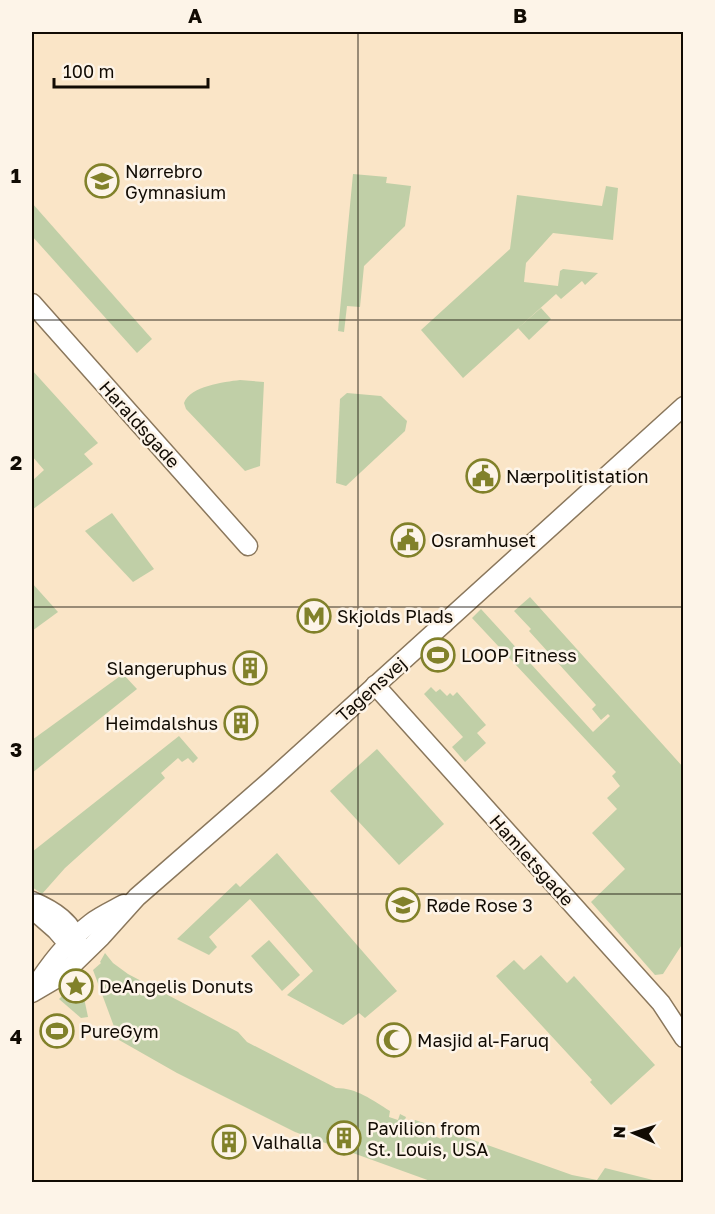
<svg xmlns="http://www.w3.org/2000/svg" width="715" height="1214" viewBox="0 0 715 1214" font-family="'Golos Text',sans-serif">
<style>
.green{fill:#c0cfa7}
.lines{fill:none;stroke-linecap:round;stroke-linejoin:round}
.secondary-casing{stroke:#8a775c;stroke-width:21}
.secondary{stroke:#fff;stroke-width:18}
.grid{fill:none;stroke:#110b03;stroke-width:1.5;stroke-opacity:0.55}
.labels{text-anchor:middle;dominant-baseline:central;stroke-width:5;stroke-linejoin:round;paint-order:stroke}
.poi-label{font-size:18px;fill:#110b03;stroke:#fdf4e8;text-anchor:start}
.street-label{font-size:18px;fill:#110b03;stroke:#fdf4e8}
.neatline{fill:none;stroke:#110b03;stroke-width:2}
.grid-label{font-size:20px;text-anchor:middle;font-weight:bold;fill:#110b03}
</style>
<rect width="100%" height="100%" fill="#fae5c7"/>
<g class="green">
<path d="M353,174L387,177L386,183L411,186L405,226L364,266L360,307L347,306L344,332L338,331Z"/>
<path d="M606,186L618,188L613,240L553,233L526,263L524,282L558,286L560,271L563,269L598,273L585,285L582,281L561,299L556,294L463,378L421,330L510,249L517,195L602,206Z"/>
<path d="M32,203L152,339L137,353L32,236Z"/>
<path d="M541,308L551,319L529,340L518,328Z"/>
<path d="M32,370L98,443L84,454L93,464L32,510V481L44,470L32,456Z"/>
<path d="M240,380L264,382L260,466L245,471L186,409L184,403C190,386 224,382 240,380Z"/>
<path d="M347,393L381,396L407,421L405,431L346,486L336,483L340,399Z"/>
<path d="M112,513L154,569L133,582L85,531Z"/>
<path d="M32,583L58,612L32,631Z"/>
<path d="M530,597L683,767V943L663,974L655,975L591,902L625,869L592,833L617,809L607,798L620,786L612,776L616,772L472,618L481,609L593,732L610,716L608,714L601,720L592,709L596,705L529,631L531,629L514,611Z"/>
<path d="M123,674L137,689L32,773V740Z"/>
<path d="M431,687L436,692L440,689L447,696L450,693L453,696L457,692L486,725L477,733L486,743L465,762L452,747L463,737L424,694Z"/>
<path d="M179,736L198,758L193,763L188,758L182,762L178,758L161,773L165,778L65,868L42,894L32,887V852Z"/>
<path d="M377,749L444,824L399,865L330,791Z"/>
<path d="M277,853L397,991L365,1018L359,1013L343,1025L287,995L313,971L250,899L209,937L217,947L209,955L177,939L236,883L240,887Z"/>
<path d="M269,940L300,975L282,991L251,956Z"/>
<path d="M105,953L113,963L128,974L238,1032L247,1042L336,1088C357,1088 372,1100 390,1111L389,1117L398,1120L400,1114L406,1117L404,1122L413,1125L415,1120L436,1127L433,1135L441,1139L445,1130L572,1175L597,1180L605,1168L661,1182H433L295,1132L177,1073L119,1040L93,970L101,963L100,962Z"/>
<path d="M541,955L567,983L574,976L655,1065L611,1105L590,1082L592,1080L496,976L514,960L524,970Z"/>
<path d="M74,985L84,998L88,1017L81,1018L59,999Z"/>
</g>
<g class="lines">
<g class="secondary-casing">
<g id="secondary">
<path d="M32,303L248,546"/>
<path d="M375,685L661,1003L684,1038"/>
<path d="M32,901C53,910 74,922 79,947"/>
<path d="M32,909L56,930L75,952"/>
<path d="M32,991C49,965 66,942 91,923C100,916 113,910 124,904"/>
<path d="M32,993L61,976L101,937L137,897L270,781L684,406"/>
</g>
</g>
<use href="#secondary" class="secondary"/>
</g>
<path class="grid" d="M358,32V1182M32,320H684M32,607H684M32,894H684"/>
<defs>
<g id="university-ring" transform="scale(1.725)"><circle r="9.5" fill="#fdf4e8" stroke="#81812a" stroke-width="1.5"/><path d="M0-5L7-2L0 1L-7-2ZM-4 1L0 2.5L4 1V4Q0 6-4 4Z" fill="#81812a"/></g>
<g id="civic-ring" transform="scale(1.725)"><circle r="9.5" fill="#fdf4e8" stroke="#81812a" stroke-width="1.5"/><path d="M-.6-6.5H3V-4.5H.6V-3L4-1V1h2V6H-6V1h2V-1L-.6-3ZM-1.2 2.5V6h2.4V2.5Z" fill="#81812a"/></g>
<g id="metro-ring" transform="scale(1.725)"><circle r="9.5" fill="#fdf4e8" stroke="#81812a" stroke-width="1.5"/><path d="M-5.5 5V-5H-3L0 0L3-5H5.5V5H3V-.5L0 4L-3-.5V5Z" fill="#81812a"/></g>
<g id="stadium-ring" transform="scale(1.725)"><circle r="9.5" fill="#fdf4e8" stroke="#81812a" stroke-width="1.5"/><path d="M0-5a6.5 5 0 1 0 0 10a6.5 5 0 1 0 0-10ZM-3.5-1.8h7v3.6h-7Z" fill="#81812a"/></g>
<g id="building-ring" transform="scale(1.725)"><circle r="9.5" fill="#fdf4e8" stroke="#81812a" stroke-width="1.5"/><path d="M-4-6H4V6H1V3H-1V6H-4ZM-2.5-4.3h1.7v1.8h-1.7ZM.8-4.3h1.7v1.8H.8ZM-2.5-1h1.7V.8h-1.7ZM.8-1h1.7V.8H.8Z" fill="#81812a"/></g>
<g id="school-ring" transform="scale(1.725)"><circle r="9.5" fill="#fdf4e8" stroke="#81812a" stroke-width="1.5"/><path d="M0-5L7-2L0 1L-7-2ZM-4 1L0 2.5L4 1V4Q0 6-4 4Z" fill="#81812a"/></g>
<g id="sight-ring" transform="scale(1.725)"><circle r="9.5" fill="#fdf4e8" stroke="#81812a" stroke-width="1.5"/><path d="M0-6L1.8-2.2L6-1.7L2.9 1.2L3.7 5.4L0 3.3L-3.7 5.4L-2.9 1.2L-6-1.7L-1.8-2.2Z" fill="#81812a"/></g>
<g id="mosque-ring" transform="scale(1.725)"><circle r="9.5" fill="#fdf4e8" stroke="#81812a" stroke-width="1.5"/><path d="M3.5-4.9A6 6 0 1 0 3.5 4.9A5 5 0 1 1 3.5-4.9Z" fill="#81812a"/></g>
</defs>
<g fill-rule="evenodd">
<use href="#university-ring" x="102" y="181"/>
<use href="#civic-ring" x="483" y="476"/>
<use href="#civic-ring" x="408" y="540"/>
<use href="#metro-ring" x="314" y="616"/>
<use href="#stadium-ring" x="438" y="655"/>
<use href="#building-ring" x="250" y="668"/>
<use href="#building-ring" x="241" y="723"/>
<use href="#school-ring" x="403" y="905"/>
<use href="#sight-ring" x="76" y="986"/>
<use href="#stadium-ring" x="57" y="1031"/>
<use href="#mosque-ring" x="394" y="1040"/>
<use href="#building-ring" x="344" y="1138"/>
<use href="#building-ring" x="229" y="1142"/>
</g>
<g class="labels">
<g class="poi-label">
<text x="125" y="171">Nørrebro<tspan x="125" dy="21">Gymnasium</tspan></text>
<text x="506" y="476">Nærpolitistation</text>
<text x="431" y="540">Osramhuset</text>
<text x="337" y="616">Skjolds Plads</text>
<text x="461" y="655">LOOP Fitness</text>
<text x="227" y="668" text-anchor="end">Slangeruphus</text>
<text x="218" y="723" text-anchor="end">Heimdalshus</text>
<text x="426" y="905">Røde Rose 3</text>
<text x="99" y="986">DeAngelis Donuts</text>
<text x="80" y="1031">PureGym</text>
<text x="417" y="1040">Masjid al-Faruq</text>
<text x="367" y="1128">Pavilion from<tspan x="367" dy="21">St. Louis, USA</tspan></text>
<text x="252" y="1142">Valhalla</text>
</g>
<g class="street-label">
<text transform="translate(140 424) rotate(48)">Haraldsgade</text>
<text transform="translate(371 689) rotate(-42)">Tagensvej</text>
<text transform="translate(532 860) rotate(48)">Hamletsgade</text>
</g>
</g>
<rect width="715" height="1214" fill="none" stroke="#fdf4e8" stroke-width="66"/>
<g transform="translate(634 1133) rotate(273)" stroke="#fdf4e8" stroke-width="4.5" paint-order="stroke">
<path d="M0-4.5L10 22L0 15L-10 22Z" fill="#110b03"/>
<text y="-9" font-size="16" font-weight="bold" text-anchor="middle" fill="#110b03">N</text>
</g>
<path d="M54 78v9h154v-9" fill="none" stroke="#110b03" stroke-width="3"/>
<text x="63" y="78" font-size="18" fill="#110b03" stroke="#fdf4e8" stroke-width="4.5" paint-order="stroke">100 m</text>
<rect x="33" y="33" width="649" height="1148" class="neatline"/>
<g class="grid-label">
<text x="195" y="23">A</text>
<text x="520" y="23">B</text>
<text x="16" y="183">1</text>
<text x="16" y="470">2</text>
<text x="16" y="757">3</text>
<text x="16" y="1044">4</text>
</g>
</svg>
